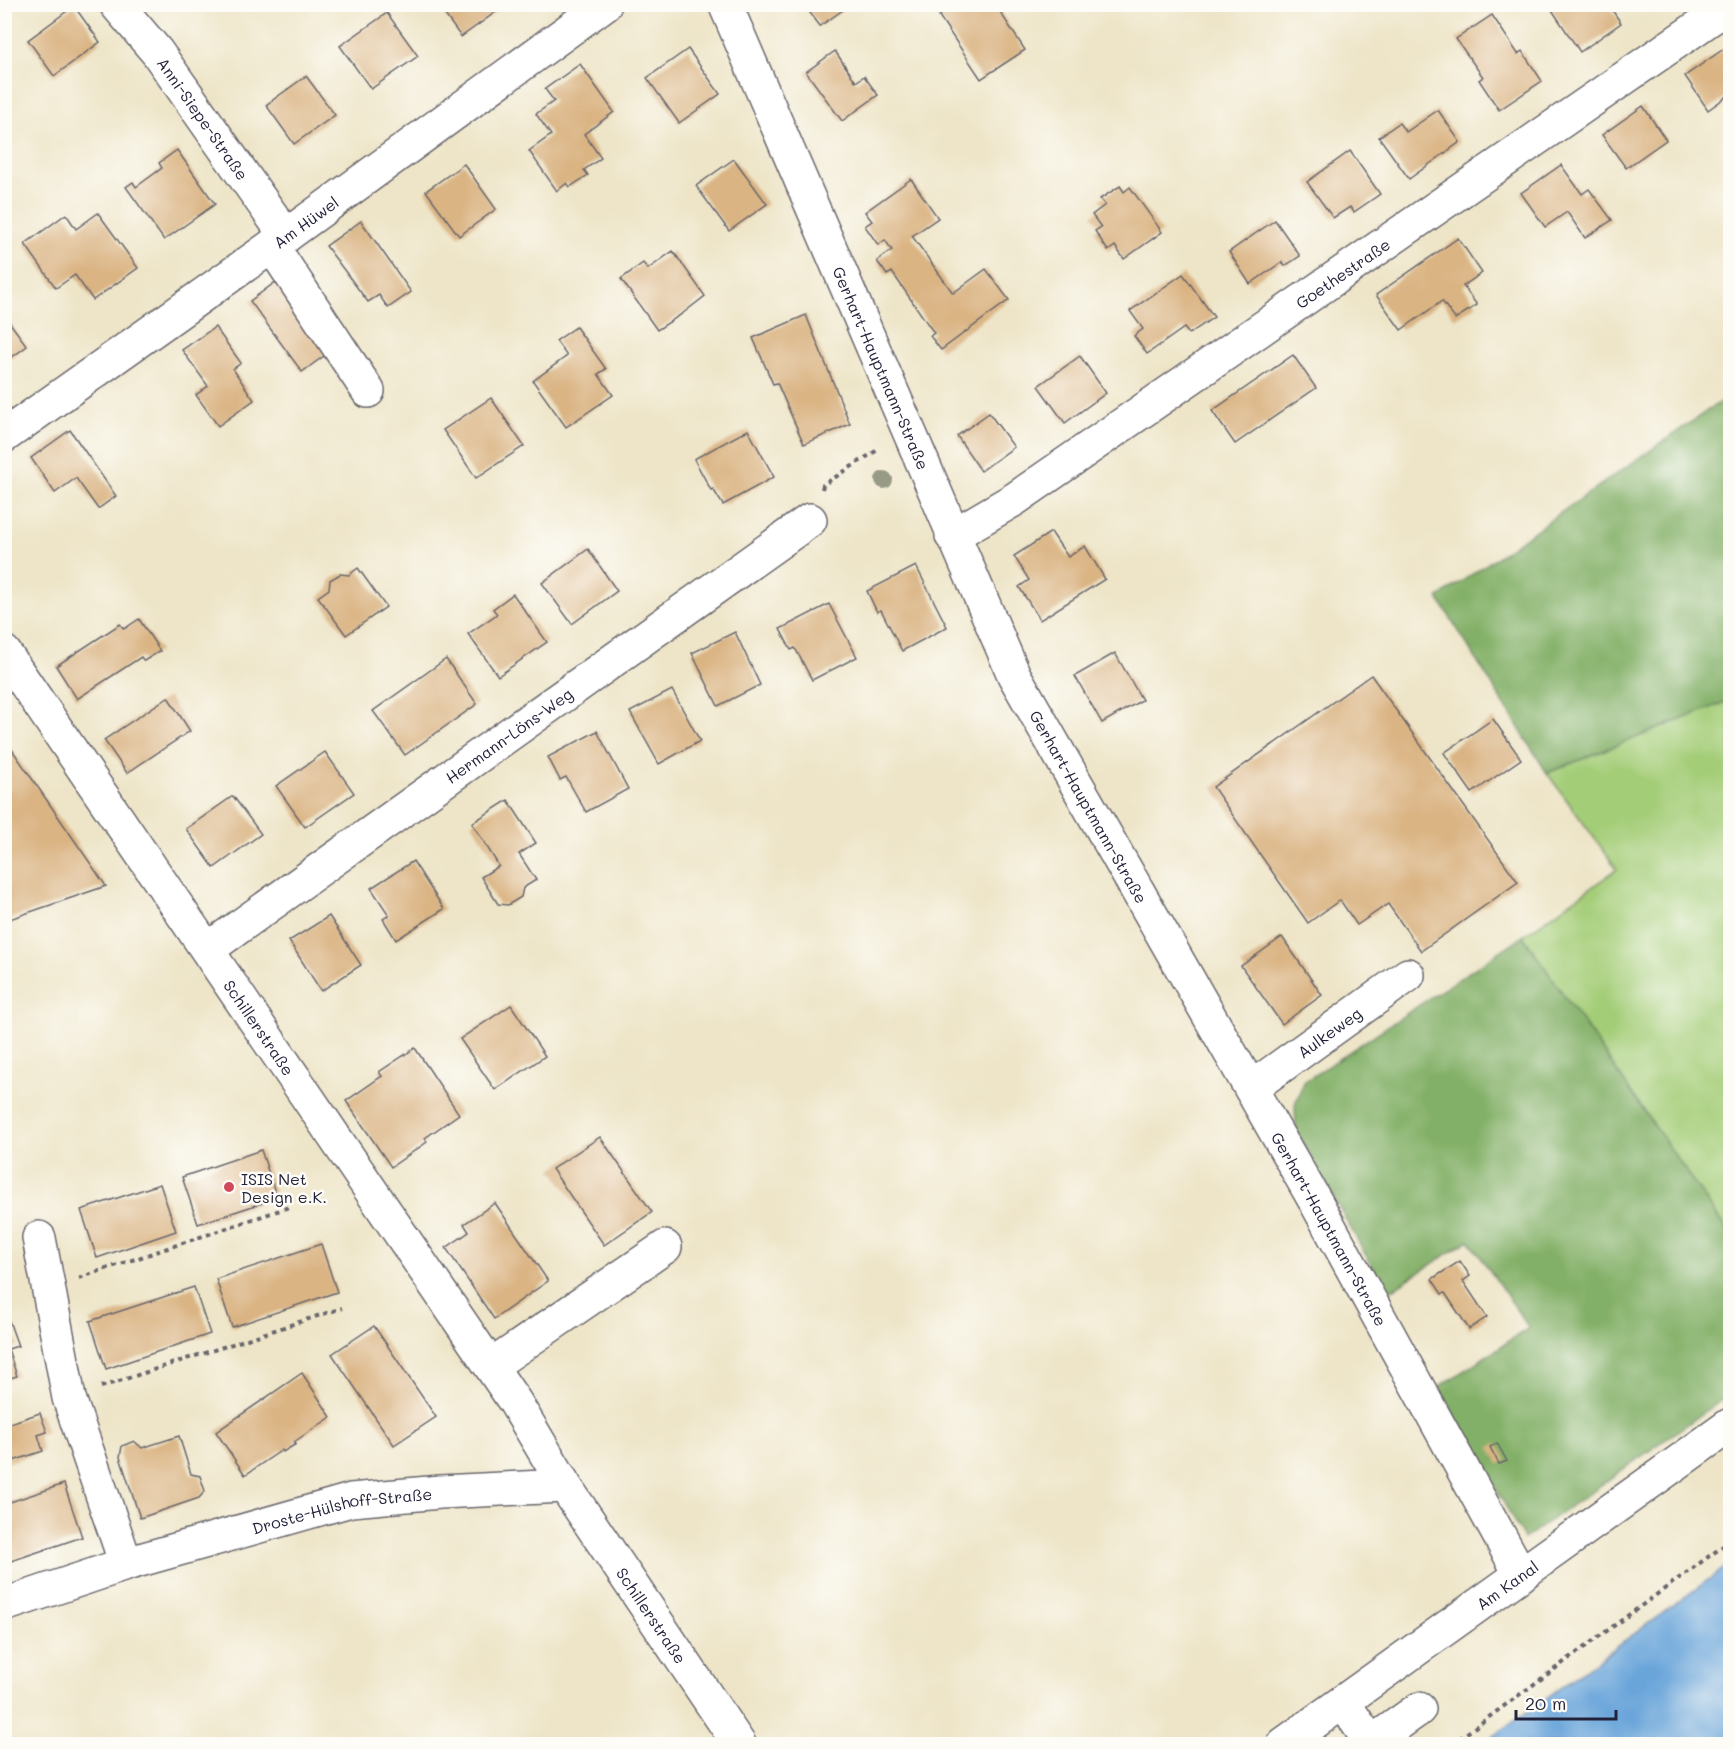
<svg xmlns="http://www.w3.org/2000/svg" width="1735" height="1749" viewBox="0 0 1735 1749" font-family="Mali,sans-serif">
<style>
.green{fill:#a4cd78;stroke:#63785a;stroke-width:1.5}
.forest{fill:#83b068;stroke:#526952;stroke-width:1.5}
.water{fill:#6aa5da;stroke:#46648a;stroke-width:1.5}
.building{fill:#dab483}
.lines{fill:none;stroke-linecap:round;stroke-linejoin:round}
.minor-casing{stroke:#69666c;stroke-width:36}
.path{stroke:#69666c;stroke-width:4;stroke-dasharray:4.5 4.5;stroke-linecap:butt}
.minor{stroke:#fff;stroke-width:33}
.tree{fill:#979b86}
.poi-dot{fill:#d1495b;stroke:#fdfcf7;stroke-width:2}
.labels{text-anchor:middle;dominant-baseline:central;stroke-width:5;stroke-linejoin:round;paint-order:stroke}
.street-label{font-size:16px;fill:#22223b;stroke:#fdfcf7}
.poi-label{font-size:16px;fill:#22223b;stroke:#fdfcf7;text-anchor:start}
</style>
<rect width="100%" height="100%" fill="#fdfcf7"/>
<filter id="ink" filterUnits="userSpaceOnUse"><feTurbulence type="fractalNoise" baseFrequency=".0167" numOctaves="2"/><feDisplacementMap in="SourceGraphic" scale="12" xChannelSelector="R" yChannelSelector="G"/><feConvolveMatrix kernelMatrix="1 2 1 2 8 2 1 2 1" color-interpolation-filters="sRGB"/></filter>
<filter id="wash" filterUnits="userSpaceOnUse"><feTurbulence type="fractalNoise" baseFrequency=".008" numOctaves="4" result="noise"/><feDisplacementMap in="SourceGraphic" scale="24" xChannelSelector="R" yChannelSelector="G"/><feGaussianBlur stdDeviation="1.35" result="paint"/><feColorMatrix in="noise" values="0 0 0 0 0 0 0 0 0 0 0 0 0 0 0 0 0 1.4 0 .05"/><feComposite in="paint" operator="in"/></filter>
<g filter="url(#wash)">
<rect width="100%" height="100%" fill="#eee5c8"/>
<path class="green" d="M1730,700V1235L1523,936L1617,869L1547,773Z"/>
<g class="forest">
<path d="M1730,395V700L1547,773L1438,598Z"/>
<path d="M1523,936L1730,1235V1394L1524,1539L1439,1387L1529,1328L1469,1240L1387,1293L1296,1130L1295,1104L1304,1082Z"/>
</g>
<path class="water" d="M1730,1564V1744H1483Z"/>
<g id="blocks">
<g class="building">
<path d="M437,4H507L461,37Z"/>
<path d="M957,4H995L1025,50L981,79L939,16Z"/>
<path d="M1548,4H1608L1621,23L1580,52Z"/>
<path d="M804,5H850L820,26Z"/>
<path d="M74,6L100,42L54,76L28,40Z"/>
<path d="M387,13L418,56L371,89L340,46Z"/>
<path d="M1492,15L1518,54L1522,51L1542,81L1499,110L1479,80L1483,77L1456,39Z"/>
<path d="M1725,48L1730,56V94L1708,110L1685,76Z"/>
<path d="M688,49L720,94L679,123L647,78Z"/>
<path d="M835,51L856,82L864,76L878,95L842,121L806,72Z"/>
<path d="M580,64L614,112L584,134L601,158L584,170L588,175L570,187L567,183L557,191L529,151L551,135L536,114L554,101L545,89Z"/>
<path d="M306,76L335,115L294,144L266,105Z"/>
<path d="M1643,106L1666,140L1626,168L1602,135Z"/>
<path d="M1438,110L1460,142L1409,179L1379,137L1399,123L1406,132Z"/>
<path d="M177,150L215,204L164,240L126,187L133,182L136,187L162,168L159,163Z"/>
<path d="M1350,151L1380,194L1354,212L1350,207L1333,218L1307,182Z"/>
<path d="M734,159L767,204L729,231L696,186Z"/>
<path d="M464,164L496,209L459,236L426,191Z"/>
<path d="M1561,165L1582,194L1589,189L1612,220L1585,238L1567,212L1545,227L1521,193Z"/>
<path d="M911,179L938,218L912,236L953,293L986,269L1009,300L941,350L930,336L934,333L892,272L887,275L877,261L892,250L885,240L878,245L865,226L872,221L865,212Z"/>
<path d="M1120,186L1124,192L1130,187L1162,232L1124,259L1115,246L1108,251L1095,231L1101,227L1092,215L1105,205L1100,199Z"/>
<path d="M98,213L138,268L93,300L75,275L56,288L25,244L66,214L76,229Z"/>
<path d="M1275,220L1300,256L1285,266L1282,262L1250,284L1229,252Z"/>
<path d="M361,221L411,292L388,308L379,295L368,302L326,246Z"/>
<path d="M1458,238L1482,273L1463,286L1477,305L1455,319L1442,301L1401,330L1376,295Z"/>
<path d="M673,251L705,296L682,314L657,330L621,279L643,263L648,269Z"/>
<path d="M1183,274L1214,317L1189,334L1184,328L1147,354L1134,336L1143,329L1130,311Z"/>
<path d="M281,278L332,350L302,372L250,301Z"/>
<path d="M4,315L27,346L4,363Z"/>
<path d="M806,315L850,424L804,444L777,383L773,384L753,338Z"/>
<path d="M215,327L241,363L233,369L254,400L218,426L196,395L208,386L182,350Z"/>
<path d="M576,327L606,369L598,374L613,395L566,427L533,381L567,356L556,341Z"/>
<path d="M1293,355L1316,388L1235,444L1212,411Z"/>
<path d="M1080,356L1106,393L1065,423L1038,386Z"/>
<path d="M491,398L524,446L476,478L443,430Z"/>
<path d="M989,413L1014,447L981,471L957,436Z"/>
<path d="M70,430L116,496L98,509L76,478L55,493L31,458Z"/>
<path d="M748,430L774,477L723,505L713,489L711,490L694,459Z"/>
<path d="M1051,532L1068,557L1085,546L1105,579L1040,620L1019,587L1029,580L1014,556Z"/>
<path d="M588,549L617,591L572,624L542,583Z"/>
<path d="M916,566L947,627L902,651L881,610L877,612L867,591Z"/>
<path d="M358,568L386,607L346,635L318,597L329,589L330,580L340,574L349,575Z"/>
<path d="M513,594L547,642L498,676L468,634L497,614L493,609Z"/>
<path d="M829,604L857,657L812,680L795,648L791,650L780,629Z"/>
<path d="M139,619L160,651L144,661L141,657L77,699L56,666L120,624L124,629Z"/>
<path d="M735,632L760,685L718,706L692,653Z"/>
<path d="M1115,653L1142,700L1102,723L1075,676Z"/>
<path d="M446,659L477,704L405,755L373,711Z"/>
<path d="M1371,675L1518,882L1421,951L1388,904L1357,925L1340,900L1308,923L1213,787Z"/>
<path d="M672,690L700,741L659,764L630,712Z"/>
<path d="M168,697L190,731L127,773L104,740Z"/>
<path d="M1493,719L1521,759L1472,793L1444,753Z"/>
<path d="M597,731L628,789L586,812L566,777L560,780L548,757Z"/>
<path d="M4,738L106,886L4,921Z"/>
<path d="M325,752L354,793L305,827L276,786Z"/>
<path d="M233,796L261,834L214,868L186,829Z"/>
<path d="M508,800L536,843L519,854L536,880L523,888L521,897L508,905L498,904L481,877L499,866L472,823Z"/>
<path d="M413,861L444,909L396,940L383,919L389,915L371,888Z"/>
<path d="M329,916L361,965L321,991L289,941Z"/>
<path d="M1282,937L1322,995L1282,1024L1241,966Z"/>
<path d="M511,1005L545,1056L495,1090L460,1039Z"/>
<path d="M415,1048L459,1114L425,1138L427,1142L391,1167L346,1101L382,1076L379,1072Z"/>
<path d="M600,1137L652,1212L604,1245L552,1169Z"/>
<path d="M261,1150L277,1198L198,1224L182,1177Z"/>
<path d="M160,1184L176,1231L97,1258L81,1210Z"/>
<path d="M495,1203L548,1281L494,1319L446,1248L469,1232L464,1224Z"/>
<path d="M321,1244L337,1292L232,1327L216,1279Z"/>
<path d="M1460,1261L1470,1276L1463,1281L1487,1317L1469,1329L1445,1293L1442,1294L1432,1279Z"/>
<path d="M194,1287L210,1334L106,1369L90,1321Z"/>
<path d="M8,1318L18,1346L8,1349L17,1376L4,1380V1319Z"/>
<path d="M374,1326L436,1417L394,1445L332,1354Z"/>
<path d="M302,1373L331,1417L294,1442L296,1444L283,1452L282,1450L245,1475L216,1432Z"/>
<path d="M40,1413L47,1432L38,1435L43,1451L4,1464V1425Z"/>
<path d="M179,1436L191,1474L200,1476L205,1491L199,1498L140,1518L120,1457L122,1446L134,1441L142,1448Z"/>
<path d="M1497,1443L1507,1461L1499,1464L1490,1447Z"/>
<path d="M64,1484L82,1537L11,1561L4,1543V1504Z"/>
</g>
</g>
</g>
<g filter="url(#ink)">
<use href="#blocks" fill-opacity="0" stroke="#69666c" stroke-width="1.5"/>
<g class="lines">
<g class="minor-casing">
<g id="minor">
<path id="s1" d="M116,4L157,52L286,236"/>
<path id="s2" d="M725,4L1014,675L1318,1206L1521,1575"/>
<path d="M272,246L368,391"/>
<path id="s3" d="M4,436L272,246L605,4"/>
<path id="s4" d="M952,536L1015,499L1730,5"/>
<path id="s5" d="M4,652L515,1402L565,1486L739,1744"/>
<path id="s6" d="M208,949L810,520"/>
<path id="s7" d="M1251,1088L1408,975"/>
<path d="M39,1238L69,1398L126,1564"/>
<path d="M491,1366L665,1247"/>
<path id="s8" d="M4,1605L126,1564L351,1500L440,1492L565,1486"/>
<path d="M1343,1702L1371,1743L1419,1709"/>
<path id="s9" d="M1284,1744L1730,1425"/>
</g>
</g>
<g class="path">
<path d="M822,489L823,485L879,449"/>
<path d="M79,1278L292,1206"/>
<path d="M101,1387L342,1308"/>
<path d="M1452,1744L1730,1541"/>
</g>
<use href="#minor" class="minor"/>
</g>
<circle class="tree" cx="884" cy="480" r="9"/>
</g>
<circle class="poi-dot" cx="229" cy="1187" r="6"/>
<g class="labels">
<g class="street-label">
<text stroke="none"><textPath href="#s1" startOffset="144">Anni-Siepe-Straße</textPath></text>
<text stroke="none"><textPath href="#s3" startOffset="370">Am Hüwel</textPath></text>
<text stroke="none"><textPath href="#s4" startOffset="471">Goethestraße</textPath></text>
<text stroke="none"><textPath href="#s2" startOffset="396">Gerhart-Hauptmann-Straße</textPath></text>
<text stroke="none"><textPath href="#s6" startOffset="369">Hermann-Löns-Weg</textPath></text>
<text stroke="none"><textPath href="#s2" startOffset="882">Gerhart-Hauptmann-Straße</textPath></text>
<text stroke="none"><textPath href="#s5" startOffset="454">Schillerstraße</textPath></text>
<text stroke="none"><textPath href="#s7" startOffset="96">Aulkeweg</textPath></text>
<text stroke="none"><textPath href="#s2" startOffset="1368">Gerhart-Hauptmann-Straße</textPath></text>
<text stroke="none"><textPath href="#s8" startOffset="352">Droste-Hülshoff-Straße</textPath></text>
<text stroke="none"><textPath href="#s9" startOffset="274">Am Kanal</textPath></text>
<text stroke="none"><textPath href="#s5" startOffset="1161">Schillerstraße</textPath></text>
</g>
<g class="poi-label">
<text x="241" y="1178">ISIS Net<tspan x="241" dy="18">Design e.K.</tspan></text>
</g>
</g>
<rect width="1735" height="1749" fill="none" stroke="#fdfcf7" stroke-width="24"/>
<path d="M1516 1710v9h100v-9" fill="none" stroke="#22223b" stroke-width="3"/>
<text x="1525" y="1710" font-size="18" fill="#22223b" stroke="#fdfcf7" stroke-width="4.5" paint-order="stroke">20 m</text>
</svg>
